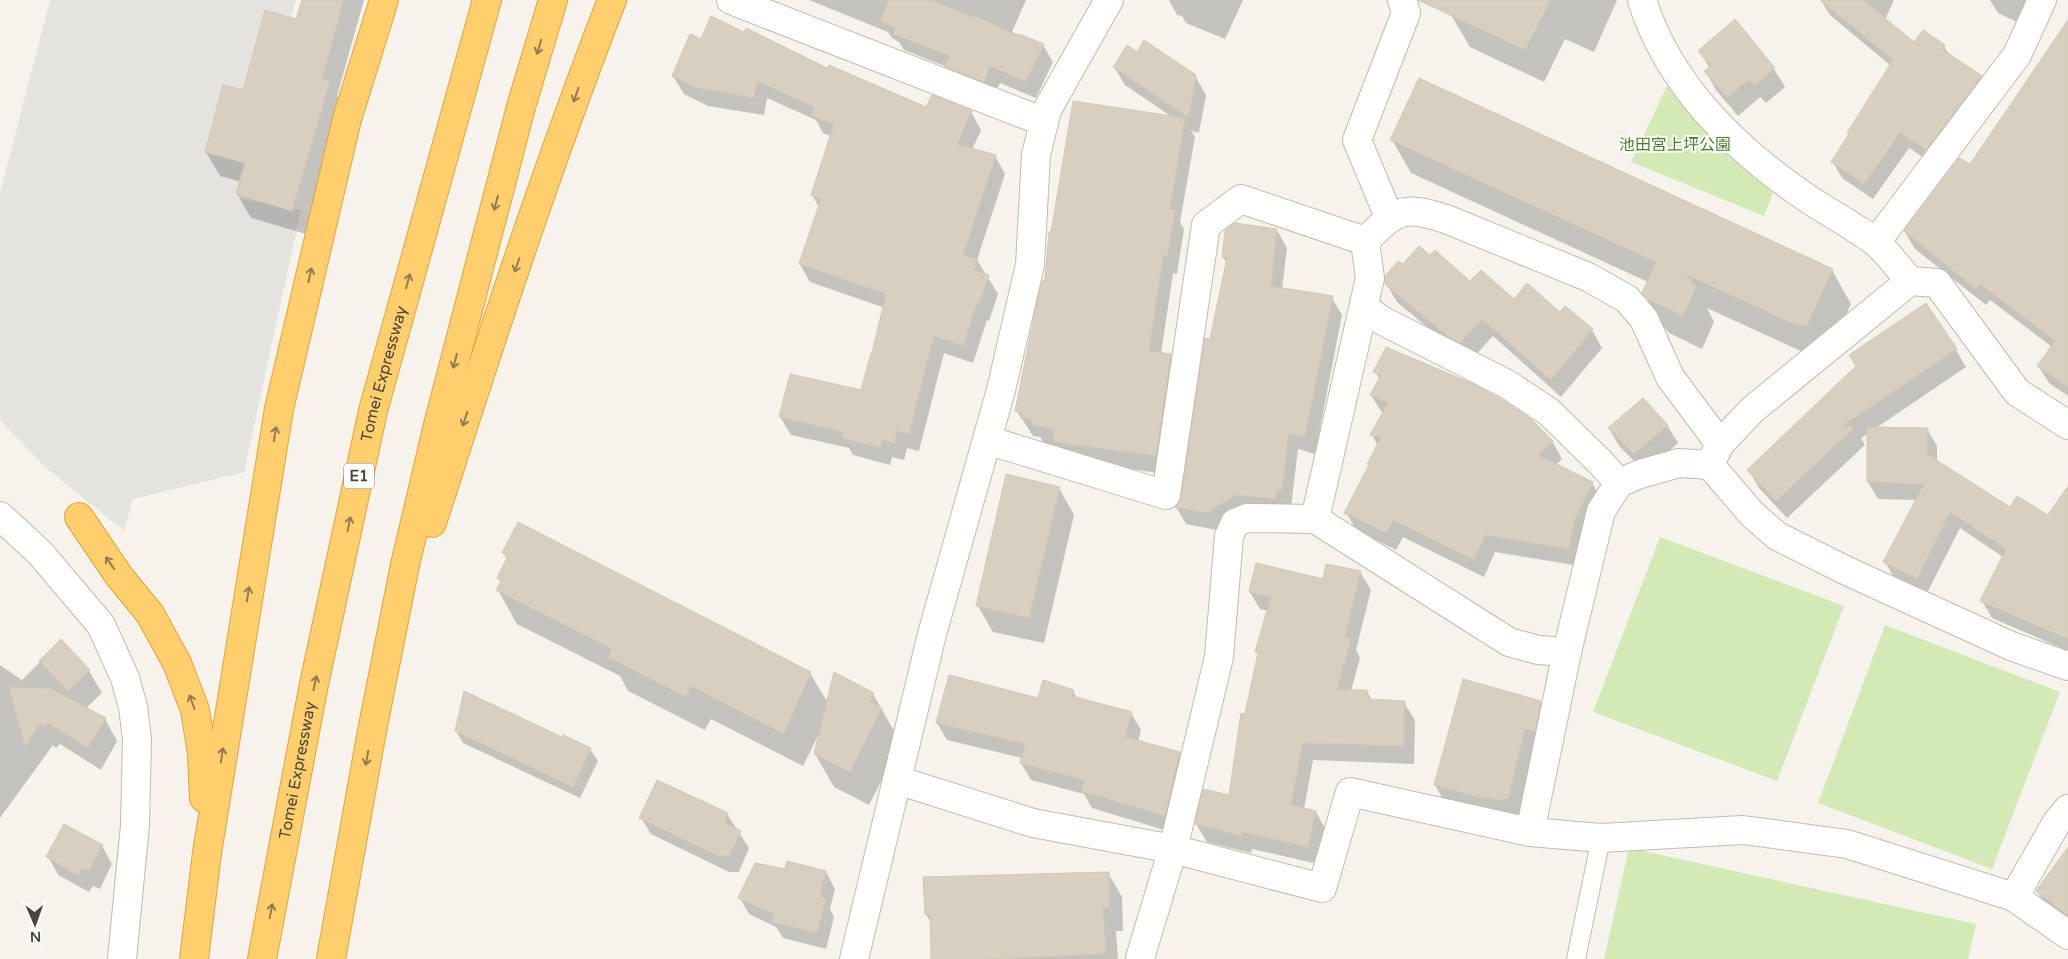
<svg xmlns="http://www.w3.org/2000/svg" width="2068" height="959" viewBox="0 0 2068 959" font-family="'Varela Round','Noto Sans JP',sans-serif">
<style>
.green{fill:#d2eab5}
.parking{fill:#e5e3e0}
.shadow{fill:#0003}
.building{fill:#d8cfc1;stroke:#d3c7b4}
.lines{fill:none;stroke-linecap:round;stroke-linejoin:round}
.lane-casing{stroke:#c2bbae;stroke-width:20}
.street-casing{stroke:#c2bbae;stroke-width:30}
.highway-casing{stroke:#e0a43c;stroke-width:30}
.lane{stroke:#fff;stroke-width:18}
.street{stroke:#fff;stroke-width:28}
.highway{stroke:#ffcf6e;stroke-width:28}
.oneway{stroke:#937c4e}
.labels{text-anchor:middle;dominant-baseline:central;stroke-width:4;stroke-linejoin:round;paint-order:stroke}
.shield{fill:#fff;stroke:#817c74;stroke-width:1}
.shield-label{font-size:15px;font-weight:bold;fill:#4b4439}
.park-label{font-size:16px;fill:#4a7f2a;stroke:#fff}
.street-label{font-size:16px;fill:#4b4439;stroke:#fff}
</style>
<rect width="100%" height="100%" fill="#f6f3ec"/>
<g class="green">
<path d="M1668,84L1712,139L1773,193L1764,216L1631,162Z"/>
<path d="M1660,537L1844,606L1777,781L1593,712Z"/>
<path d="M1885,625L2060,692L1992,869L1818,803Z"/>
<path d="M1629,848L1976,924L1968,959H1604Z"/>
</g>
<path class="parking" d="M50,0H296L238,198L301,210L244,472L133,499L124,531L45,467L0,420V193Z"/>
<g class="shadow">
<path d="M303,0H364L337,96L343,106L306,234L251,218L237,194L241,182L220,176L206,152L244,92L297,20Z"/>
<path d="M809,0H1026L1012,32L1043,45L1053,62L1036,98L1000,83L993,98L957,84L947,67L904,50L899,42L892,38L888,32Z"/>
<path d="M1169,0H1243L1225,39L1186,23L1182,16L1177,15Z"/>
<path d="M1458,0H1617L1594,52L1565,39L1544,82L1470,47L1451,15Z"/>
<path d="M1821,0H1894L1885,20L1914,44L1944,46L1950,56L1981,77L1990,92L1935,165L1909,148L1873,199L1842,178L1833,162L1891,66L1830,15Z"/>
<path d="M1990,0H2046L2032,29L1998,13Z"/>
<path d="M1735,21L1774,69L1785,87L1766,103L1760,97L1738,116L1716,90L1706,72L1710,69L1700,52Z"/>
<path d="M2068,21V396L2049,383L2039,367L2052,347L1990,300L1986,305L1915,249L1905,232L1970,166Z"/>
<path d="M744,34L927,109L971,112L981,130L972,150L995,156L1005,174L977,260L998,294L989,321L987,320L973,363L944,353L919,451L907,448L904,460L892,457L890,465L853,455L849,448L791,435L780,417L862,391L885,308L810,282L800,264L819,207L812,195L831,136L823,133L816,120L767,98L764,115L708,106L684,94L673,76L702,40Z"/>
<path d="M1137,53L1195,76L1206,95L1199,133L1196,131V133L1191,130L1195,137L1180,222L1184,229L1177,274L1173,273L1161,354L1170,355L1181,374L1166,474L1066,460L1058,446L1044,443L1040,437L1033,436L1016,410L1046,281L1172,117L1125,85L1114,67Z"/>
<path d="M1392,140L1832,270L1851,304L1826,358H1816L1707,308L1714,322L1702,349L1669,333L1663,326L1644,293L1648,282L1411,173Z"/>
<path d="M1277,230L1287,248L1282,289L1332,298L1342,315L1315,454L1298,449L1291,507L1217,530L1186,524L1176,507L1183,498L1227,264L1223,257Z"/>
<path d="M1403,266L1470,283L1592,330L1602,348L1561,397L1493,336L1471,360L1459,354L1397,302L1386,283Z"/>
<path d="M1956,350L1966,367L1876,428L1927,429L1937,446V461L2010,508L2049,517L2068,488V651L1992,618L1982,601L2003,557L1960,528L1926,595L1895,579L1885,562L1917,500L1878,499L1868,482L1869,433L1861,438L1865,445L1787,518L1759,488L1749,470Z"/>
<path d="M1375,371L1552,441L1562,459L1556,465L1592,483L1602,501L1579,566L1495,552L1484,577L1403,537L1396,550L1356,530L1346,512L1370,467L1378,446L1372,435L1383,414L1371,395L1380,380Z"/>
<path d="M1667,425L1678,443L1645,472L1620,447L1609,429Z"/>
<path d="M1059,488L1074,515L1044,643L993,632L978,606Z"/>
<path d="M504,553L810,673L828,703L873,694L901,743L869,805L834,787L815,754L822,728L803,766L711,719L705,730L628,691L620,676L517,624L498,590L501,583L499,578L508,560Z"/>
<path d="M1360,572L1371,590L1356,650L1360,658L1351,691H1367L1372,701L1404,703L1415,720L1414,764L1313,760L1304,809L1316,812L1326,830L1318,864L1252,849L1251,853L1207,842L1196,824L1230,796L1259,656L1256,651L1268,611L1260,609L1250,592L1324,581Z"/>
<path d="M61,641L89,671L102,693L85,709L105,719L117,741L101,770L60,744L56,748L53,745L0,818V665L22,680Z"/>
<path d="M1073,691L1077,698L1131,713L1141,730L1138,742L1179,753L1189,770L1174,833L1092,808L1084,794L1031,780L1021,763L1022,758L947,740L937,723Z"/>
<path d="M1540,702L1551,720L1535,747L1518,816L1445,803L1435,785Z"/>
<path d="M456,731L590,749L598,761L580,798L463,743Z"/>
<path d="M727,814L749,848L739,872H729L651,834L641,818Z"/>
<path d="M102,846L112,864L100,889L93,886L89,892L58,875L48,856Z"/>
<path d="M2068,849V925L2048,909L2037,891Z"/>
<path d="M786,870L826,872L835,889L830,909L834,917L826,949L783,938L776,927L749,914L740,898Z"/>
<path d="M1108,873L1122,897L1123,931H1116L1118,959H932L931,923L926,914Z"/>
</g>
<g class="building">
<path d="M302,0H344L322,78L330,81L292,211L236,194L245,163L205,152L223,85L243,90L265,10L296,19Z"/>
<path d="M889,0H931L975,18L976,16L1018,36L1019,34L1044,44L1026,82L990,66L984,82L945,67L950,56L893,34L895,28L880,21Z"/>
<path d="M1418,0H1551L1525,50Z"/>
<path d="M1820,0H1863L1914,42L1923,30L1945,45L1942,49L1982,76L1926,150L1900,133L1864,184L1831,162L1849,134L1847,133L1893,60Z"/>
<path d="M711,16L744,32L746,28L827,68L829,65L926,107L932,95L972,111L957,144L996,155L963,255L978,260L974,270L989,275L979,304L977,303L963,346L934,336L909,434L897,431L895,443L882,440L880,448L842,438L843,432L779,417L790,374L861,390L871,353H872L886,294L799,264L821,199L811,195L834,124L811,116L814,107L757,81L754,98L697,88L672,76L690,34L701,39Z"/>
<path d="M1735,19L1775,68L1755,86L1749,80L1727,98L1704,71L1711,66L1698,51Z"/>
<path d="M2068,20V387L2037,366L2055,341L1980,284L1976,289L1904,231L1959,158L1970,164Z"/>
<path d="M1144,40L1196,75L1189,116L1186,114V116L1113,67L1127,45L1137,52Z"/>
<path d="M1419,78L1833,269L1807,325H1796L1685,274L1696,287L1683,316L1649,300L1642,293L1656,262L1390,140Z"/>
<path d="M1073,101L1185,118L1170,209L1175,210L1167,256H1163L1149,351L1171,354L1156,456L1054,442V429L1032,425V420L1021,418L1022,412L1015,411L1039,293L1043,280H1045L1049,232H1051Z"/>
<path d="M1235,223L1277,229L1271,286L1333,296L1305,437L1289,433L1282,490H1277L1276,499L1235,495L1207,513L1175,507L1181,497L1205,338L1210,339L1227,258L1222,257L1225,231Z"/>
<path d="M1419,246L1430,255L1435,250L1470,281L1481,270L1514,299L1527,283L1560,312L1565,306L1593,329L1551,380L1482,319L1460,343L1447,336L1385,284V276L1398,261L1403,264Z"/>
<path d="M1926,303L1957,349L1842,426L1855,427L1776,501L1747,470L1856,366L1849,355Z"/>
<path d="M1386,347L1473,384L1499,398L1531,419L1553,441L1538,455L1593,482L1575,519L1569,549L1485,535L1474,560L1393,520L1386,533L1344,513L1369,465L1367,464L1381,438L1370,435L1388,403L1370,395L1381,375L1373,372Z"/>
<path d="M1643,398L1668,425L1634,454L1608,428Z"/>
<path d="M1867,427L1928,428L1927,454L2010,507L2017,496L2048,515L2068,486V639L1980,601L2006,549L1950,512L1917,579L1883,562L1924,484L1867,482Z"/>
<path d="M1006,474L1060,487L1029,618L976,606Z"/>
<path d="M518,522L811,672L784,734L691,686L686,697L608,657L612,649L496,590L502,580L497,578L508,556L502,553Z"/>
<path d="M1256,563L1323,579L1326,564L1361,571L1345,637L1351,639L1337,690H1367L1368,699L1405,701L1404,746L1303,743L1291,805L1316,811L1308,847L1242,832L1241,836L1195,824L1203,789L1229,795L1241,713L1245,714L1258,653L1255,652L1271,597L1249,592Z"/>
<path d="M61,639L90,670L68,691L39,661Z"/>
<path d="M834,672L874,693L870,702L882,708L850,772L814,754Z"/>
<path d="M949,675L1038,698L1043,680L1074,690L1072,696L1132,712L1125,737L1180,752L1165,816L1081,791L1084,780L1020,763L1025,744L936,723Z"/>
<path d="M1463,679L1541,701L1535,732L1525,729L1508,799L1503,798L1501,801L1485,797L1484,799L1434,785Z"/>
<path d="M9,687L50,688L106,718L88,748L47,723L43,727L40,724L25,746Z"/>
<path d="M464,691L562,737L563,735L591,748L573,787L455,731Z"/>
<path d="M657,780L728,813L725,823L741,831L729,856H718L639,818Z"/>
<path d="M64,824L103,845L89,871L82,868L78,875L46,857Z"/>
<path d="M2068,847V916L2036,891Z"/>
<path d="M787,861L826,871L820,896L826,899L817,933L772,922L774,914L738,898L755,863L785,869Z"/>
<path d="M1109,872V907H1103L1106,954L990,959H931L930,914H925L923,877Z"/>
</g>
<g class="lines">
<g class="lane-casing">
<path id="lane" d="M1576,959L1601,838"/>
</g>
<g class="street-casing">
<g id="street">
<path d="M731,0L1044,122"/>
<path d="M1642,0C1668,83 1734,148 1804,196C1827,212 1853,225 1875,242C1888,252 1899,269 1910,281"/>
<path d="M1389,217L1357,140L1406,13L1402,0"/>
<path d="M1876,242L2017,55L2042,0"/>
<path d="M1364,307L1381,320L1507,384L1549,412L1601,463L1619,483"/>
<path d="M987,440L1166,495L1206,225L1241,199L1365,241"/>
<path d="M1712,460L1720,444L1752,410L1910,281L1937,283L2017,392L2068,425"/>
<path d="M0,516L40,553L101,625L125,678L133,707L137,739L135,825L122,959"/>
<path d="M1315,519L1370,278L1365,241C1396,211 1401,204 1446,219L1588,277L1627,299L1644,319L1670,377L1720,444"/>
<path d="M897,780L1033,823L1173,849L1322,888L1350,792L1530,832L1567,652L1601,511L1619,483L1640,474L1679,463L1710,465L1752,514L1777,536L1845,570L2011,646L2068,666"/>
<path d="M2068,809L2057,822L2014,897L2068,935"/>
<path d="M1530,832L1601,838L1743,830L1847,844L2014,897"/>
<path d="M1140,958L1173,849L1219,657L1229,536L1235,523L1247,518L1315,519L1509,642L1538,650L1567,652"/>
<path d="M854,959L932,634L1001,390L1030,265L1036,155L1047,110L1109,0"/>
</g>
</g>
<g class="highway-casing">
<g id="highway">
<path d="M79,517L119,576L150,614L177,663L195,710L202,754L204,798"/>
<path d="M432,523C488,348 545,172 612,0"/>
<path d="M194,959L207,853L279,409L347,119L384,0"/>
<path id="s1" d="M262,959L314,684L373,411L487,0"/>
<path d="M331,959L372,731L405,565L438,425L521,107L553,0"/>
</g>
</g>
<use href="#lane" class="lane"/>
<use href="#street" class="street"/>
<use href="#highway" class="highway"/>
</g>
<defs><path id="oneway-shaft" d="M-6 0H5M1.5-3L5.5 0L1.5 3" fill="none" stroke-width="1.6" stroke-linecap="round" stroke-linejoin="round" transform="scale(1.25)"/></defs>
<g class="oneway">
<use href="#oneway-shaft" transform="translate(539 47) rotate(107)"/>
<use href="#oneway-shaft" transform="translate(576 95) rotate(109)"/>
<use href="#oneway-shaft" transform="translate(496 203) rotate(105)"/>
<use href="#oneway-shaft" transform="translate(517 265) rotate(109)"/>
<use href="#oneway-shaft" transform="translate(310 275) rotate(-77)"/>
<use href="#oneway-shaft" transform="translate(408 281) rotate(-75)"/>
<use href="#oneway-shaft" transform="translate(455 361) rotate(105)"/>
<use href="#oneway-shaft" transform="translate(465 419) rotate(108)"/>
<use href="#oneway-shaft" transform="translate(275 434) rotate(-81)"/>
<use href="#oneway-shaft" transform="translate(349 524) rotate(-78)"/>
<use href="#oneway-shaft" transform="translate(110 563) rotate(-125)"/>
<use href="#oneway-shaft" transform="translate(248 594) rotate(-81)"/>
<use href="#oneway-shaft" transform="translate(315 683) rotate(-78)"/>
<use href="#oneway-shaft" transform="translate(192 702) rotate(-110)"/>
<use href="#oneway-shaft" transform="translate(222 755) rotate(-81)"/>
<use href="#oneway-shaft" transform="translate(367 758) rotate(100)"/>
<use href="#oneway-shaft" transform="translate(271 911) rotate(-79)"/>
</g>
<g class="labels">
<rect class="shield" x="344" y="463.5" width="30" height="25" rx="4"/>
<g class="shield-label">
<text x="359" y="476">E1</text>
</g>
<g class="park-label">
<text x="1675" y="145">池田宮上坪公園</text>
</g>
<g class="street-label">
<text stroke="none"><textPath href="#s1" startOffset="598">Tomei Expressway</textPath></text>
<text stroke="none"><textPath href="#s1" startOffset="192">Tomei Expressway</textPath></text>
</g>
</g>
<g transform="translate(35 924) rotate(178)" stroke="#ffffff" stroke-width="4" paint-order="stroke">
<path d="M0-4L9 19L0 12L-9 19Z" fill="#4b4439"/>
<text y="-8" font-size="14" font-weight="bold" text-anchor="middle" fill="#4b4439">N</text>
</g>
</svg>
